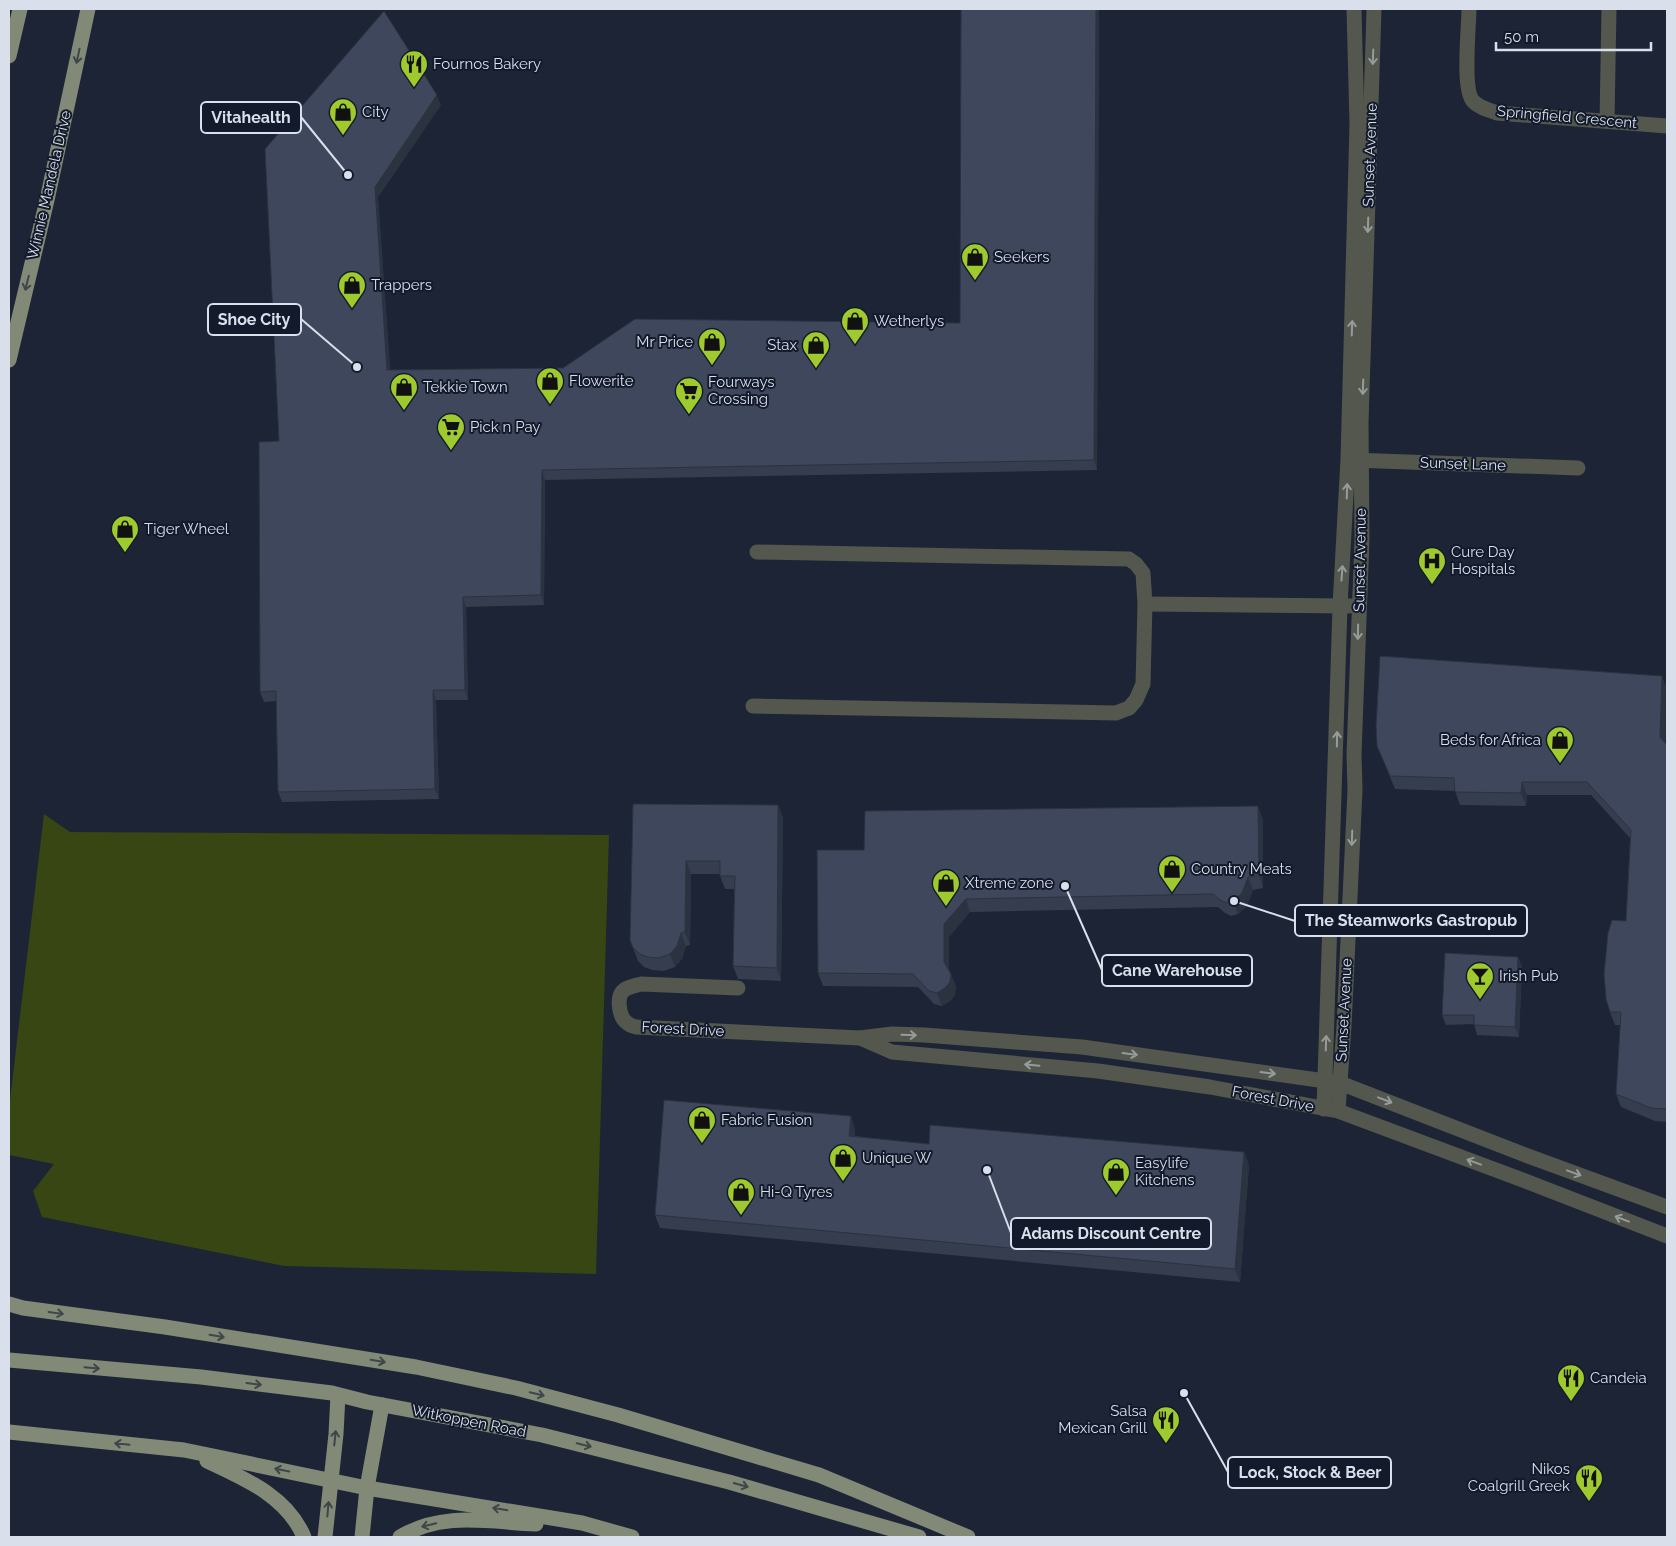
<svg xmlns="http://www.w3.org/2000/svg" width="1676" height="1546" viewBox="0 0 1676 1546" font-family="Raleway,sans-serif">
<style>
.green{fill:#374612}
.lines{fill:none;stroke-linecap:round;stroke-linejoin:round}
.minor{stroke:#53574d;stroke-width:15}
.major{stroke:#828976;stroke-width:15}
.wall{fill:#353d4e}
.shaded-wall{fill:#2b3240}
.building{fill:#3e475b;stroke:#2b3240}
.oneway{stroke:#3f4649}
.oneway2{stroke:#969b9c}
.labels{text-anchor:middle;dominant-baseline:central;stroke-width:4;stroke-linejoin:round;paint-order:stroke}
.poi-label{font-size:15px;fill:#d9dfeb;stroke:#131a2b;text-anchor:start}
.street-label{font-size:15px;fill:#d9dfeb;stroke:#131a2b}
.leader{fill:none;stroke:#d9dfeb;stroke-width:2}
.callout-dot{fill:#d9dfeb;stroke:#131a2b;stroke-width:2}
.callout{fill:#131a2b;stroke:#d9dfeb;stroke-width:2}
.callout-label{font-size:16px;text-anchor:middle;font-weight:bold;fill:#d9dfeb}
</style>
<rect width="100%" height="100%" fill="#1c2435"/>
<path class="green" d="M44,814L70,832L609,835L596,1274L284,1266L42,1217L33,1191L54,1164L9,1155V1108Z"/>
<g class="lines">
<g class="minor">
<path d="M1469,9C1469,27 1462,89 1473,101C1479,108 1489,110 1497,113L1667,126"/>
<path d="M1607,121L1609,9"/>
<path d="M1352,460L1578,468"/>
<path d="M1145,604L1350,606"/>
<path d="M753,706L1116,713L1129,708L1136,700L1143,684L1145,604L1143,573L1136,564L1129,559L757,552"/>
<path d="M738,988L641,984C635,986 627,986 622,992C617,999 619,1016 626,1022C629,1025 632,1026 636,1027L860,1038L892,1034L924,1035L1082,1047L1340,1083L1528,1156L1667,1207"/>
<path d="M860,1038L892,1052L1098,1071L1210,1087L1338,1111L1520,1179L1667,1236"/>
<path d="M1324,1109L1340,606L1348,459L1357,124L1354,9"/>
<path d="M1338,1111L1344,1026L1355,790L1354,754L1362,539L1361,423L1374,9"/>
</g>
<g class="major">
<path d="M9,56L20,9"/>
<path d="M9,360L47,200L88,9"/>
<path d="M9,1304L23,1308L165,1327L416,1367L516,1388L618,1415L819,1475L968,1537"/>
<path d="M9,1360L201,1377L332,1393L367,1402L542,1435L729,1482L919,1537"/>
<path d="M9,1432L184,1450L367,1488L582,1523L632,1537"/>
<path d="M207,1461C245,1479 287,1496 304,1537"/>
<path d="M325,1537L336,1434L338,1395"/>
<path d="M362,1537L367,1488L382,1405"/>
<path d="M400,1537C443,1511 488,1522 536,1524"/>
</g>
</g>
<g class="wall">
<path d="M961,9H1099L1097,470L545,480L544,605L466,607L468,700H436L439,799L282,802L278,792L276,701L264,702L260,692L279,441L265,149L441,105L378,197L390,370L563,368L960,323Z"/>
<path d="M1667,689L1665,742L1667,745V1122L1655,1121L1621,1107L1616,1094L1621,1025H1615L1610,1012L1626,921L1630,838L1591,795H1527L1526,806L1460,805L1455,791L1395,789L1377,746Z"/>
<path d="M633,804L778,805L783,818L781,981L738,979L733,966L734,889H725L720,876V874H691L690,945L686,946L682,959L675,967L664,971L652,970L644,967L638,961L630,940Z"/>
<path d="M1263,819V888L1253,890L1247,906L1238,914L1231,916L1225,913L1218,907L970,912L949,937V970L956,987L955,995L950,1001L942,1006L934,1004L918,987L823,986L818,973L864,850Z"/>
<path d="M1518,957L1522,967L1519,1037L1477,1035L1474,1024L1446,1025L1442,1015Z"/>
<path d="M851,1116L855,1129V1136L929,1144L1244,1152L1249,1165L1240,1282L660,1228L655,1215Z"/>
</g>
<g class="shaded-wall">
<path d="M1096,9H1099L1097,470L1094,460Z"/>
<path d="M437,95L441,105L378,197L391,380L387,370L375,187Z"/>
<path d="M542,470L545,480L544,605L541,595Z"/>
<path d="M463,597L466,607L468,700L465,690Z"/>
<path d="M1662,676L1667,689L1665,750L1660,737Z"/>
<path d="M433,690L436,700L439,799L435,789Z"/>
<path d="M1522,782L1527,795L1526,806L1521,793Z"/>
<path d="M778,805L783,818L781,981L777,968Z"/>
<path d="M1258,806L1263,819V888L1259,875Z"/>
<path d="M686,861L691,874L690,945L685,932Z"/>
<path d="M1248,877L1253,890L1247,906L1238,914L1233,901Z"/>
<path d="M966,899L970,912L949,937V975L944,962V924Z"/>
<path d="M681,933L686,946L682,959L675,967L670,954Z"/>
<path d="M1518,957L1522,967L1519,1037L1515,1027Z"/>
<path d="M951,974L956,987L955,995L950,1001L942,1006L937,993Z"/>
<path d="M851,1116L855,1129L854,1149L849,1136Z"/>
<path d="M1244,1152L1249,1165L1240,1282L1235,1269Z"/>
</g>
<g class="building">
<path d="M961,9H1096L1094,460L542,470L541,595L463,597L465,690H433L435,789L278,792L276,691L260,692L259,442L279,441L265,149L384,11L437,95L375,187L387,370L563,368L635,319L960,323Z"/>
<path d="M1380,656L1662,676L1660,737L1667,745V1109L1651,1108L1616,1094L1621,1012H1610L1606,999L1604,974L1608,933L1612,920L1626,921L1631,830L1587,782H1522L1521,793L1455,792L1454,778L1390,776L1377,746L1376,726Z"/>
<path d="M633,804L778,805L777,968L733,966L735,876H720V861H686L685,932L681,933L677,946L670,954L659,958L648,957L640,954L633,948L630,940Z"/>
<path d="M1258,806L1259,875L1248,877L1242,893L1233,901L1227,903L1220,900L1213,894L966,899L944,924V962L951,974L950,982L945,988L937,993L929,991L913,974L818,973L817,850H864L865,811Z"/>
<path d="M1445,953L1518,957L1515,1027L1474,1025V1015H1442Z"/>
<path d="M664,1100L851,1116L849,1136L929,1144L930,1125L1244,1152L1235,1269L655,1215Z"/>
</g>
<defs><path id="oneway-shaft" d="M-6 0H5M1.5-3L5.5 0L1.5 3" fill="none" stroke-width="1.6" stroke-linecap="round" stroke-linejoin="round" transform="scale(1.25)"/></defs>
<g class="oneway">
<use href="#oneway-shaft" transform="translate(78 56) rotate(102)"/>
<use href="#oneway-shaft" transform="translate(27 283) rotate(104)"/>
<use href="#oneway-shaft" transform="translate(56 1313) rotate(8)"/>
<use href="#oneway-shaft" transform="translate(217 1336) rotate(9)"/>
<use href="#oneway-shaft" transform="translate(378 1361) rotate(9)"/>
<use href="#oneway-shaft" transform="translate(92 1368) rotate(5)"/>
<use href="#oneway-shaft" transform="translate(254 1384) rotate(7)"/>
<use href="#oneway-shaft" transform="translate(537 1394) rotate(14)"/>
<use href="#oneway-shaft" transform="translate(335 1438) rotate(-84)"/>
<use href="#oneway-shaft" transform="translate(122 1444) rotate(-174)"/>
<use href="#oneway-shaft" transform="translate(584 1445) rotate(14)"/>
<use href="#oneway-shaft" transform="translate(282 1470) rotate(-168)"/>
<use href="#oneway-shaft" transform="translate(741 1485) rotate(16)"/>
<use href="#oneway-shaft" transform="translate(328 1509) rotate(-85)"/>
<use href="#oneway-shaft" transform="translate(500 1509) rotate(-171)"/>
<use href="#oneway-shaft" transform="translate(429 1525) rotate(166)"/>
</g>
<g class="oneway2">
<use href="#oneway-shaft" transform="translate(1373 57) rotate(92)"/>
<use href="#oneway-shaft" transform="translate(1368 225) rotate(92)"/>
<use href="#oneway-shaft" transform="translate(1352 328) rotate(-88)"/>
<use href="#oneway-shaft" transform="translate(1363 387) rotate(92)"/>
<use href="#oneway-shaft" transform="translate(1347 491) rotate(-88)"/>
<use href="#oneway-shaft" transform="translate(1342 573) rotate(-86)"/>
<use href="#oneway-shaft" transform="translate(1358 632) rotate(91)"/>
<use href="#oneway-shaft" transform="translate(1337 739) rotate(-89)"/>
<use href="#oneway-shaft" transform="translate(1352 838) rotate(92)"/>
<use href="#oneway-shaft" transform="translate(909 1035) rotate(2)"/>
<use href="#oneway-shaft" transform="translate(1326 1043) rotate(-88)"/>
<use href="#oneway-shaft" transform="translate(1130 1054) rotate(8)"/>
<use href="#oneway-shaft" transform="translate(1032 1065) rotate(-175)"/>
<use href="#oneway-shaft" transform="translate(1268 1073) rotate(7)"/>
<use href="#oneway-shaft" transform="translate(1385 1100) rotate(21)"/>
<use href="#oneway-shaft" transform="translate(1474 1162) rotate(-160)"/>
<use href="#oneway-shaft" transform="translate(1574 1173) rotate(20)"/>
<use href="#oneway-shaft" transform="translate(1622 1219) rotate(-159)"/>
</g>
<defs>
<g id="restaurant-pin" transform="scale(1.4375)"><path d="M0 17L-7.5 6A9.5 9.5 0 1 1 7.5 6Z" fill="#9fca2d" stroke="#131a2b"/><path d="M-5-6h1v4h1v-4h1v4h1v-4h1v5L-1.5 .5V6h-2V.5L-5-1ZM5-6V6H3V1.5H1.5Q1.5-4 5-6Z" fill="#111"/></g>
<g id="shop-pin" transform="scale(1.4375)"><path d="M0 17L-7.5 6A9.5 9.5 0 1 1 7.5 6Z" fill="#9fca2d" stroke="#131a2b"/><path d="M-5-2.5h2.3a2.7 3.5 0 0 1 5.4 0H5L5.5 6h-11ZM-1.5-2.5h3a1.5 2.3 0 0 0-3 0Z" fill="#111"/></g>
<g id="supermarket-pin" transform="scale(1.4375)"><path d="M0 17L-7.5 6A9.5 9.5 0 1 1 7.5 6Z" fill="#9fca2d" stroke="#131a2b"/><path d="M-6-5.5h2.5l.6 2H6L4.5 2H-2.5L-4.4-4H-6ZM-1.5 3.2a1.3 1.3 0 1 0 .1 0ZM3 3.2a1.3 1.3 0 1 0 .1 0Z" fill="#111"/></g>
<g id="hospital-pin" transform="scale(1.4375)"><path d="M0 17L-7.5 6A9.5 9.5 0 1 1 7.5 6Z" fill="#9fca2d" stroke="#131a2b"/><path d="M-5-5h3v3.5h4V-5h3V5h-3V1.5h-4V5h-3Z" fill="#111"/></g>
<g id="bar-pin" transform="scale(1.4375)"><path d="M0 17L-7.5 6A9.5 9.5 0 1 1 7.5 6Z" fill="#9fca2d" stroke="#131a2b"/><path d="M-6-5H6L.8 .8V4.5H3.5V6h-7V4.5H-.8V.8Z" fill="#111"/></g>
</defs>
<g fill-rule="evenodd">
<use href="#restaurant-pin" x="414" y="64"/>
<use href="#shop-pin" x="343" y="112"/>
<use href="#shop-pin" x="975" y="257"/>
<use href="#shop-pin" x="352" y="285"/>
<use href="#shop-pin" x="855" y="321"/>
<use href="#shop-pin" x="712" y="342"/>
<use href="#shop-pin" x="816" y="345"/>
<use href="#shop-pin" x="550" y="381"/>
<use href="#shop-pin" x="404" y="387"/>
<use href="#supermarket-pin" x="689" y="391"/>
<use href="#supermarket-pin" x="451" y="427"/>
<use href="#shop-pin" x="125" y="529"/>
<use href="#hospital-pin" x="1432" y="561"/>
<use href="#shop-pin" x="1560" y="740"/>
<use href="#shop-pin" x="1172" y="869"/>
<use href="#shop-pin" x="946" y="883"/>
<use href="#bar-pin" x="1480" y="976"/>
<use href="#shop-pin" x="702" y="1120"/>
<use href="#shop-pin" x="843" y="1158"/>
<use href="#shop-pin" x="1116" y="1172"/>
<use href="#shop-pin" x="741" y="1192"/>
<use href="#restaurant-pin" x="1571" y="1378"/>
<use href="#restaurant-pin" x="1166" y="1420"/>
<use href="#restaurant-pin" x="1589" y="1478"/>
</g>
<g class="labels">
<g class="poi-label">
<text x="433" y="64">Fournos Bakery</text>
<text x="362" y="112">City</text>
<text x="994" y="257">Seekers</text>
<text x="371" y="285">Trappers</text>
<text x="874" y="321">Wetherlys</text>
<text x="693" y="342" text-anchor="end">Mr Price</text>
<text x="797" y="345" text-anchor="end">Stax</text>
<text x="569" y="381">Flowerite</text>
<text x="708" y="382">Fourways<tspan x="708" dy="17">Crossing</tspan></text>
<text x="423" y="387">Tekkie Town</text>
<text x="470" y="427">Pick n Pay</text>
<text x="144" y="529">Tiger Wheel</text>
<text x="1451" y="552">Cure Day<tspan x="1451" dy="17">Hospitals</tspan></text>
<text x="1541" y="740" text-anchor="end">Beds for Africa</text>
<text x="1191" y="869">Country Meats</text>
<text x="965" y="883">Xtreme zone</text>
<text x="1499" y="976">Irish Pub</text>
<text x="721" y="1120">Fabric Fusion</text>
<text x="862" y="1158">Unique W</text>
<text x="1135" y="1163">Easylife<tspan x="1135" dy="17">Kitchens</tspan></text>
<text x="760" y="1192">Hi-Q Tyres</text>
<text x="1590" y="1378">Candeia</text>
<text x="1147" y="1411" text-anchor="end">Salsa<tspan x="1147" dy="17">Mexican Grill</tspan></text>
<text x="1570" y="1469" text-anchor="end">Nikos<tspan x="1570" dy="17">Coalgrill Greek</tspan></text>
</g>
<g class="street-label">
<text transform="translate(1567 117) rotate(5)">Springfield Crescent</text>
<text transform="translate(1370 155) rotate(-88)">Sunset Avenue</text>
<text transform="translate(49 185) rotate(-77)">Winnie Mandela Drive</text>
<text transform="translate(1463 464) rotate(2)">Sunset Lane</text>
<text transform="translate(1360 560) rotate(-89)">Sunset Avenue</text>
<text transform="translate(1344 1010) rotate(-87)">Sunset Avenue</text>
<text transform="translate(683 1029) rotate(3)">Forest Drive</text>
<text transform="translate(1273 1099) rotate(11)">Forest Drive</text>
<text transform="translate(469 1421) rotate(11)">Witkoppen Road</text>
</g>
</g>
<path class="leader" d="M348 175L301 117M357 367L301 319M1234 901L1295 921M1065 886L1102 970M987 1170L1011 1233M1184 1393L1228 1472"/>
<g class="callout-dot">
<circle cx="348" cy="175" r="5"/>
<circle cx="357" cy="367" r="5"/>
<circle cx="1234" cy="901" r="5"/>
<circle cx="1065" cy="886" r="5"/>
<circle cx="987" cy="1170" r="5"/>
<circle cx="1184" cy="1393" r="5"/>
</g>
<g class="callout">
<rect x="201" y="102" width="100" height="31" rx="5"/>
<rect x="208" y="304" width="93" height="31" rx="5"/>
<rect x="1295" y="905" width="232" height="31" rx="5"/>
<rect x="1102" y="955" width="150" height="31" rx="5"/>
<rect x="1011" y="1218" width="200" height="31" rx="5"/>
<rect x="1228" y="1457" width="163" height="31" rx="5"/>
</g>
<g class="callout-label">
<text x="251" y="123">Vitahealth</text>
<text x="254" y="325">Shoe City</text>
<text x="1411" y="926">The Steamworks Gastropub</text>
<text x="1177" y="976">Cane Warehouse</text>
<text x="1111" y="1239">Adams Discount Centre</text>
<text x="1310" y="1478">Lock, Stock &amp; Beer</text>
</g>
<rect width="1676" height="1546" fill="none" stroke="#d9dfeb" stroke-width="20"/>
<path d="M1496 42v8h155v-8" fill="none" stroke="#d9dfeb" stroke-width="2.5"/>
<text x="1504" y="42" font-size="15" fill="#d9dfeb" stroke="#131a2b" stroke-width="4" paint-order="stroke">50 m</text>
</svg>
